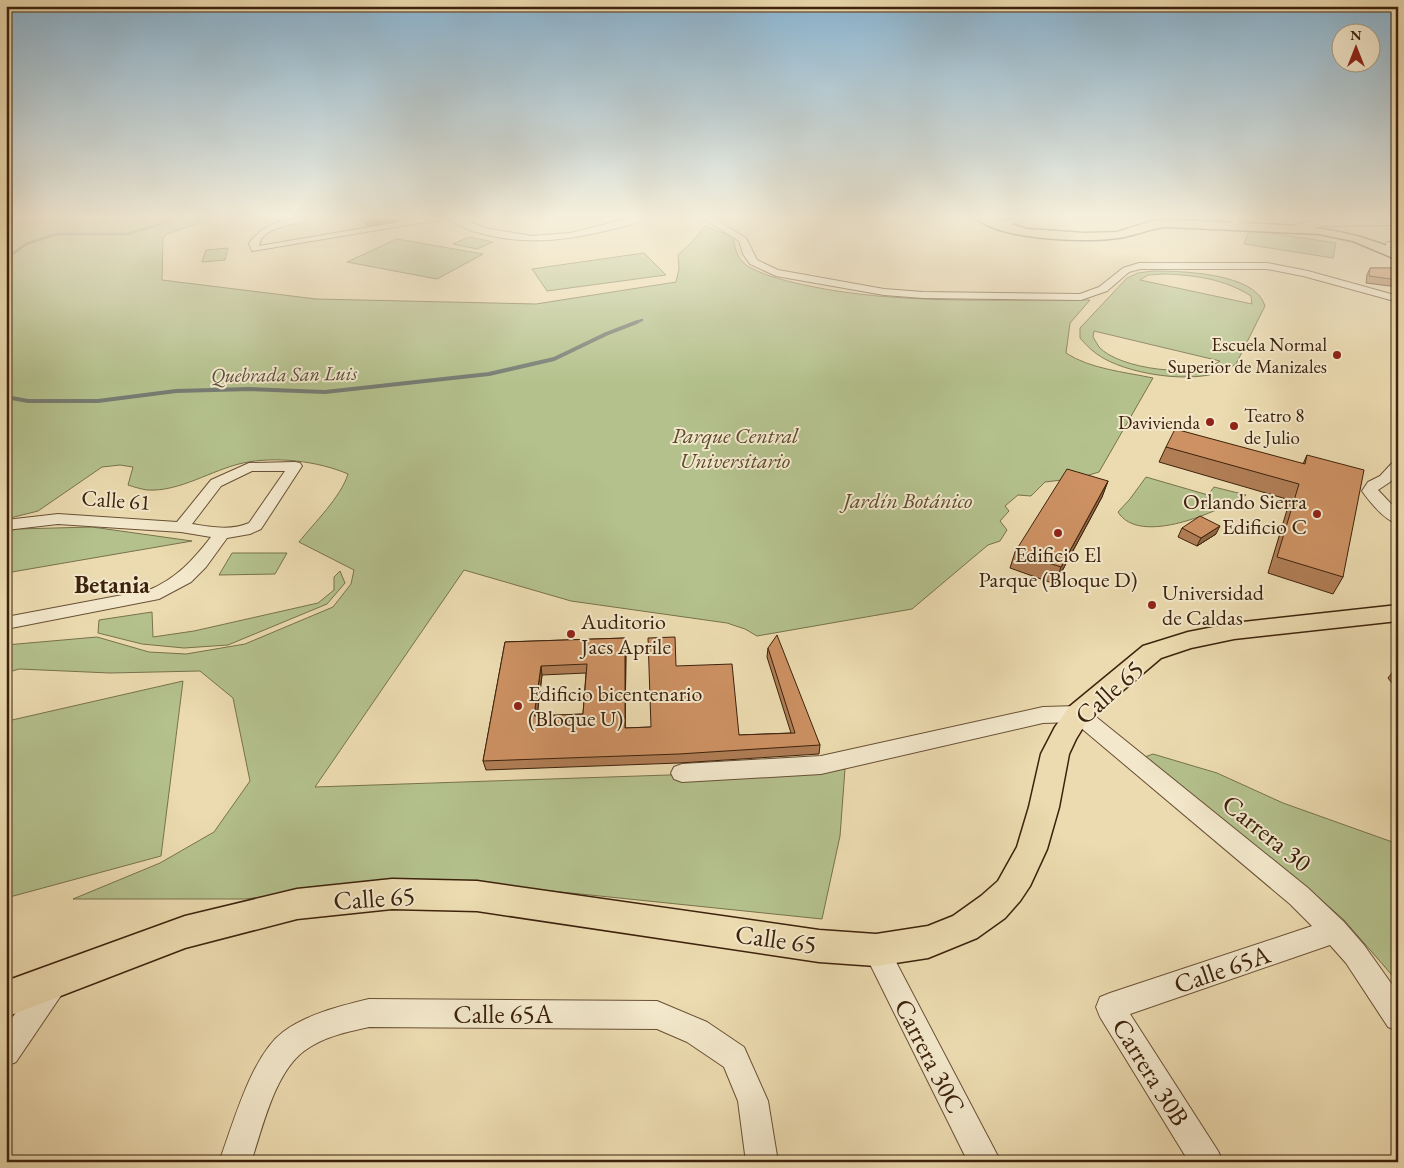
<svg xmlns="http://www.w3.org/2000/svg" width="1404" height="1168" viewBox="0 0 1404 1168" font-family="'EB Garamond',serif">
<style>
.green{fill:#b4c18d;stroke:#78724c;fill-rule:evenodd}
.lines{fill:none;stroke-linecap:round;stroke-linejoin:round}
.stream-far1{stroke:#777c73;stroke-width:2.5}
.stream{stroke:#777c73;stroke-width:4}
.minor-casing{stroke:#695035;stroke-width:2}
.major-casing{stroke:#3d220c;stroke-width:3}
.minor{fill:#f3e8cc;fill-rule:evenodd}
.major{fill:#ecdbb0;fill-rule:evenodd}
.wall{fill:#b07d55;stroke:#3d220c;fill-rule:evenodd}
.shaded-wall{fill:#906645;stroke:#3d220c}
.building{fill:#cd9163;stroke:#3d220c;fill-rule:evenodd}
.poi-dot{fill:#8f2418;stroke:#f3e8cc;stroke-width:2}
.labels{text-anchor:middle;dominant-baseline:central;stroke-width:4;stroke-linejoin:round;paint-order:stroke}
.far-poi-label{font-size:19px;fill:#3d220c;stroke:#f3e8cc;text-anchor:end}
.far-water-label{font-size:20px;font-style:italic;fill:#5a4f3f;stroke:#f3e8cc}
.park-label{font-size:22px;font-style:italic;fill:#5b4a2c;stroke:#f3e8cc}
.street-label{font-size:22px;fill:#3d220c;stroke:#f3e8cc}
.poi-label{font-size:22px;fill:#3d220c;stroke:#f3e8cc;text-anchor:start}
.neighbourhood-label{font-size:24px;font-weight:bold;fill:#3d220c;stroke:#f3e8cc}
.near-street-label{font-size:26px;fill:#3d220c;stroke:#f3e8cc}
</style>
<rect width="100%" height="100%" fill="#ecdbb0"/>
<filter id="stains"><feTurbulence type="fractalNoise" baseFrequency=".004" numOctaves="4"/><feColorMatrix values="0 0 0 0 .2 0 0 0 0 .09 0 0 0 0 .02 0 0 0 .5 -.17"/></filter>
<radialGradient id="worn" r=".72"><stop offset=".6" stop-color="#630" stop-opacity="0"/><stop offset="1" stop-color="#630" stop-opacity=".3"/></radialGradient>
<g class="green">
<path d="M217,217L167,234L163,238L162,280L316,299L536,304L676,282L679,269L678,255L691,243L705,226L733,237C735,250 738,262 751,268C768,277 790,282 809,286C901,305 997,299 1090,300L1070,323L1066,353C1090,369 1125,372 1153,378L1099,472L1079,478L1045,482L1031,496L1018,495L1005,506L1009,511L1000,521L1007,530L1000,541L988,545L912,609L757,636L745,629L727,623L571,601L464,570L315,787L845,769L840,836L822,919L474,883L398,880L245,899H73L160,863L214,832L250,781L233,698L200,671L110,673L19,669L6,673V645L97,637L149,652L186,654L245,644L333,607L351,584L354,570L299,542C314,523 341,497 348,474C318,461 275,456 243,463C211,470 180,492 147,490C141,489 134,487 128,485L133,467L120,465L102,467L38,511L6,519V231L12,227L10,222L32,217Z"/>
<path d="M1251,230L1336,243L1333,258L1244,244L1249,231Z"/>
<path d="M469,237L493,242L477,249L453,244Z"/>
<path d="M397,239L483,254L437,279L347,262Z"/>
<path d="M228,248L225,260L202,262L206,250Z"/>
<path d="M644,253L666,275L547,291L532,269Z"/>
<path d="M1153,271C1182,271 1256,273 1265,306L1236,364C1207,387 1134,376 1103,358C1094,353 1087,346 1080,338V328L1127,278L1138,273ZM1164,274C1194,275 1225,279 1251,296L1252,304L1140,280L1148,275ZM1094,331L1220,361C1195,379 1119,369 1099,347C1097,344 1095,340 1093,337Z"/>
<path d="M1146,477L1208,495L1214,487L1246,495C1219,511 1140,547 1118,512L1130,499Z"/>
<path d="M92,527L192,541L6,573V532L17,529Z"/>
<path d="M232,553H287L275,574L219,575Z"/>
<path d="M340,571L345,583L327,604L228,645L184,648L142,644L98,633L99,620L152,612L153,637L194,631L318,603L334,590V577Z"/>
<path d="M183,681L161,856L6,898V739L12,720Z"/>
<path d="M1153,754L1217,773L1283,803L1398,844V982L1344,920L1310,890L1142,758Z"/>
</g>
<g class="lines">
<g class="stream-far1">
<path d="M6,259L26,244L57,234H128L183,217"/>
<path d="M634,323L642,320"/>
</g>
<path class="stream" d="M6,397L28,401H98L176,391L250,389L325,392L489,374L554,359L606,334L637,322"/>
<g class="minor-casing">
<g id="minor">
<path d="M296,217H313C300,226 262,224 259,246L429,217H459L484,228L532,236L570,233L635,217H649C641,223 627,225 617,228C574,239 535,245 492,236C476,232 461,229 449,218L252,251L249,243C261,227 277,222 296,217Z"/>
<path d="M701,217H711L746,238L757,260L778,270L884,289L923,292L1080,294L1099,287L1123,268L1139,263H1267L1308,271L1398,296V302L1303,276L1267,269H1140L1129,272L1107,291L1081,300L923,298L884,295L776,276L750,264L743,254L739,241Z"/>
<path d="M1019,217H1037L1004,226L1000,223Z"/>
<path d="M1227,217H1236L1242,223L1235,225Z"/>
<path d="M1398,219V225L1325,226L1295,231L1291,228C1306,216 1376,220 1398,219Z"/>
<path d="M1389,242H1398V248L1386,247V243Z"/>
<path d="M1398,461V474L1390,482L1378,490L1398,511V524C1384,520 1370,502 1362,491L1368,482L1380,476L1393,462Z"/>
<path d="M295,462L300,463L302,466L261,529L250,534L227,538L206,567L191,582L159,599L6,629V617L149,590C177,578 193,560 211,537L181,532L58,524L6,530V520L58,514L177,522L211,480L249,463ZM252,471H285L249,523C230,531 212,527 192,524L221,486Z"/>
<path d="M1078,706L1085,708L1308,888L1344,922L1364,945L1398,993V1031L1388,1027L1346,963L1330,945L1130,1014L1218,1151L1223,1162H1189L1100,1017L1096,1007L1100,997L1110,993L1312,926L1290,904L1074,722L1043,723L821,774L682,782L674,779L671,773L674,767L682,764L821,756L1043,707Z"/>
<path d="M876,937L885,941L1001,1162H968L863,950L867,941Z"/>
<path d="M52,970L62,974L66,984L62,994L16,1062L6,1066V1027L42,974Z"/>
<path d="M369,999L657,1001L707,1022L744,1047L768,1101L778,1162H746L738,1101L724,1067L687,1042L657,1029L369,1027C346,1032 323,1037 304,1051C274,1074 263,1127 251,1162H219C233,1125 251,1056 283,1032C307,1014 340,1006 369,999Z"/>
</g>
</g>
<g class="major-casing">
<g id="major">
<path d="M975,217H989L1027,229L1085,233L1117,232L1152,221L1167,220C1191,220 1216,222 1240,223C1295,225 1347,227 1398,251V260L1353,241L1319,234L1167,227C1149,228 1135,236 1118,238C1087,243 997,240 975,217Z"/>
<path d="M1398,605V621L1234,639L1191,648L1161,658L1087,721L1076,739L1069,754L1059,807L1047,849L1030,886L1020,901L1005,918L977,938L928,958L876,966L819,962L477,911L392,909L297,919L185,948L6,1017V981L185,916L297,889L392,879L477,881L819,930L876,934L928,926L953,916L981,896L998,881L1017,847L1029,807L1041,754L1055,727L1069,707L1143,646L1188,632L1234,623Z"/>
</g>
</g>
<use href="#minor" class="minor"/>
<use href="#major" class="major"/>
</g>
<g class="wall">
<path d="M358,217H396L397,221L368,226Z"/>
<path d="M1370,268H1398V287L1366,283L1367,275Z"/>
<path d="M1166,447L1303,464L1307,455L1343,577L1333,594L1268,573L1290,500L1159,462Z"/>
<path d="M1108,481L1102,497L1055,584L1010,568L1015,552Z"/>
<path d="M1182,528L1216,534L1197,546L1178,537Z"/>
<path d="M625,638L626,647L625,728L651,727L676,666L739,735L791,733L767,657L768,648L820,745L819,754L679,763L486,770L483,761L505,642ZM586,673L583,714L537,716L542,675Z"/>
<path d="M1398,665V691L1388,678Z"/>
</g>
<g class="shaded-wall">
<path d="M382,217H396L397,221L368,226L366,220Z"/>
<path d="M1108,481L1102,497L1055,584L1061,567Z"/>
<path d="M1220,526L1216,534L1197,546L1201,538Z"/>
<path d="M625,638L626,647L625,737Z"/>
<path d="M541,666L542,675L536,725L534,716Z"/>
</g>
<g class="building">
<path d="M363,217H382L366,220Z"/>
<path d="M1370,268H1398V280L1369,276Z"/>
<path d="M1175,429L1305,464L1307,455L1364,470L1343,577L1277,557L1299,484L1166,447Z"/>
<path d="M1067,469L1108,481L1061,567L1015,552Z"/>
<path d="M1200,516L1220,526L1201,538L1182,528Z"/>
<path d="M777,635L820,745L679,754L483,761L505,642L625,638V728L651,727L648,638L675,637L676,666L732,664L739,735L795,733L768,648ZM587,664L583,714L534,716L541,666Z"/>
</g>
<linearGradient id="sky" x2="0" y2="1"><stop stop-color="#8ab6d4"/><stop offset="0.57" stop-color="#f6efdb"/><stop offset="1" stop-color="#f6efdb" stop-opacity="0"/></linearGradient>
<rect width="1404" height="381" fill="url(#sky)"/>
<g class="poi-dot">
<circle cx="1337" cy="355" r="5"/>
<circle cx="1210" cy="422" r="5"/>
<circle cx="1234" cy="426" r="5"/>
<circle cx="1317" cy="514" r="5"/>
<circle cx="1058" cy="533" r="5"/>
<circle cx="1152" cy="605" r="5"/>
<circle cx="571" cy="634" r="5"/>
<circle cx="518" cy="706" r="5"/>
</g>
<g class="labels">
<g class="far-poi-label">
<text x="1327" y="344">Escuela Normal<tspan x="1327" dy="22">Superior de Manizales</tspan></text>
<text x="1244" y="415" text-anchor="start">Teatro 8<tspan x="1244" dy="22">de Julio</tspan></text>
<text x="1200" y="422">Davivienda</text>
</g>
<g class="far-water-label">
<text transform="translate(284 374) rotate(-1)">Quebrada San Luis</text>
</g>
<g class="park-label">
<text x="735" y="435">Parque Central<tspan x="735" dy="25">Universitario</tspan></text>
<text x="908" y="500">Jardín Botánico</text>
</g>
<g class="street-label">
<text transform="translate(116 500) rotate(4)">Calle 61</text>
</g>
<g class="poi-label">
<text x="1307" y="501" text-anchor="end">Orlando Sierra<tspan x="1307" dy="25">Edificio C</tspan></text>
<text x="1058" y="554" text-anchor="middle">Edificio El<tspan x="1058" dy="25">Parque (Bloque D)</tspan></text>
<text x="1162" y="592">Universidad<tspan x="1162" dy="25">de Caldas</tspan></text>
<text x="581" y="621">Auditorio<tspan x="581" dy="25">Jacs Aprile</tspan></text>
<text x="528" y="693">Edificio bicentenario<tspan x="528" dy="25">(Bloque U)</tspan></text>
</g>
<g class="neighbourhood-label">
<text x="112" y="584">Betania</text>
</g>
<g class="near-street-label">
<text transform="translate(1109 692) rotate(-42)">Calle 65</text>
<text transform="translate(1267 833) rotate(39)">Carrera 30</text>
<text transform="translate(374 898) rotate(-4)">Calle 65</text>
<text transform="translate(776 939) rotate(8)">Calle 65</text>
<text transform="translate(1222 969) rotate(-19)">Calle 65A</text>
<text x="503" y="1014">Calle 65A</text>
<text transform="translate(930 1056) rotate(63)">Carrera 30C</text>
<text transform="translate(1151 1072) rotate(58)">Carrera 30B</text>
</g>
</g>
<rect width="1404" height="1168" fill="none" stroke="#ecdbb0" stroke-width="25"/>
<rect x="8" y="8" width="1389" height="1153" fill="none" stroke="#3d220c" stroke-width="2.5"/>
<rect x="12" y="12" width="1379" height="1143" fill="none" stroke="#3d220c"/>
<g transform="translate(1356 48)"><circle r="24" fill="#f3e8cc" stroke="#aa997f"/>
<path d="M0-4L9 19L0 12L-9 19Z" fill="#8f2418"/>
<text y="-8" font-size="14" font-weight="bold" text-anchor="middle" fill="#3d220c">N</text>
</g>
<rect width="100%" height="100%" filter="url(#stains)"/>
<rect width="100%" height="100%" fill="url(#worn)"/>
</svg>
